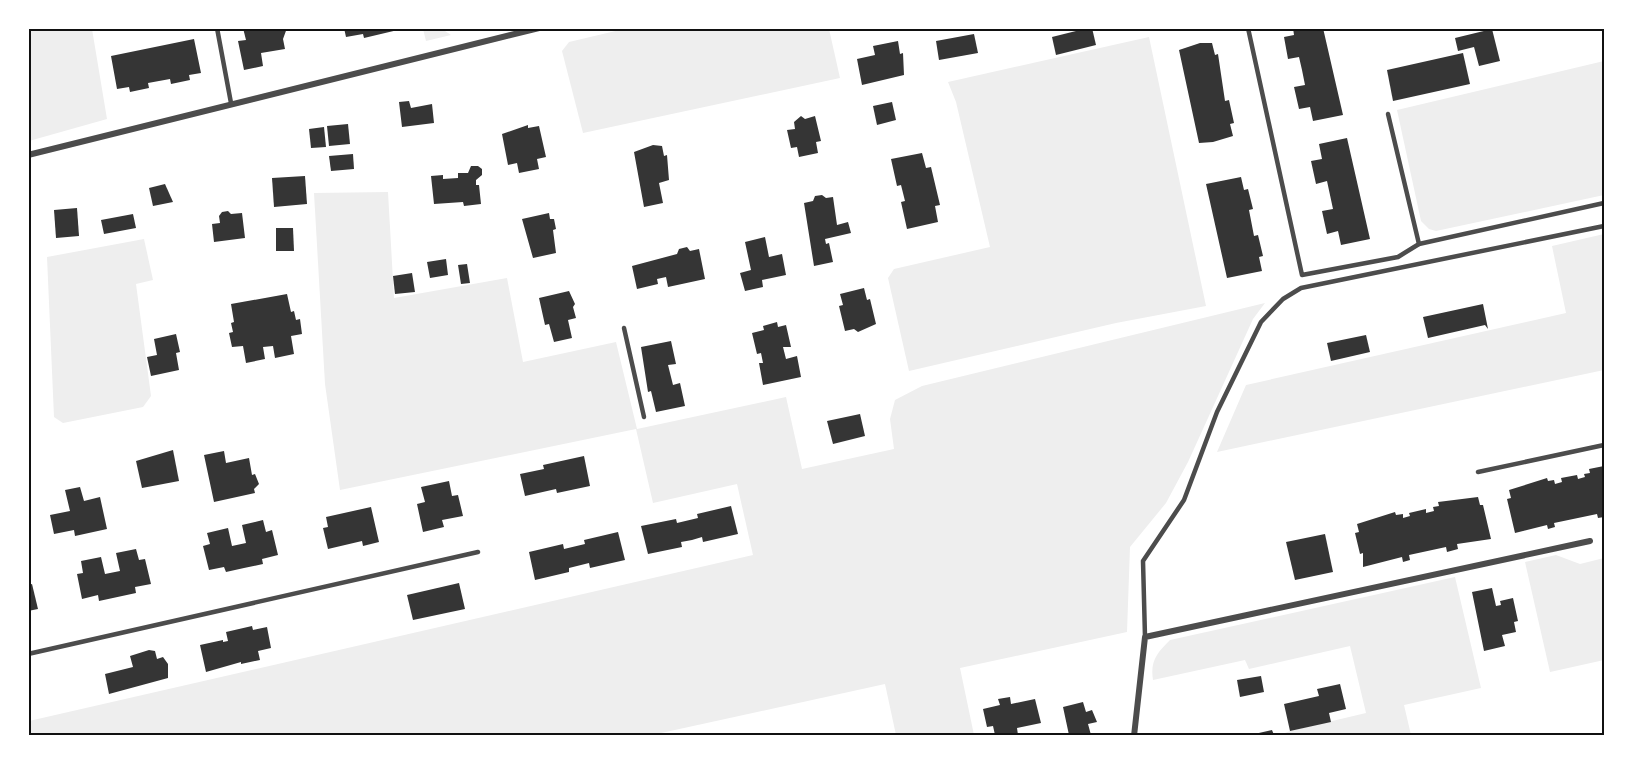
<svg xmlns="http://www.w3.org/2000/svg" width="1633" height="764" viewBox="0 0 1633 764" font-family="'Fira Sans',sans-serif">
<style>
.green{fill:#eee}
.building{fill:#353535}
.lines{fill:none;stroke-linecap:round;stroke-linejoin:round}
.service{stroke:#4c4c4c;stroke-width:4.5}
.minor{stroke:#4c4c4c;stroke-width:6}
.neatline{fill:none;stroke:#111;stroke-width:2}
</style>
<rect width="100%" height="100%" fill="#fff"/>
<g class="green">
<path d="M29,28L92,29L107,119L29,141Z"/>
<path d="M423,29H442L451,35L426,41Z"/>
<path d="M624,29H829L840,78L583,133L562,51L569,42Z"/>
<path d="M1149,37L1206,306L1116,323L909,371L888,278L894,269L990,247L956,102L948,82Z"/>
<path d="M1604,61V195L1436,231L1429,229L1421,221L1397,110Z"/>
<path d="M388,192L394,298L507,278L523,362L616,342L637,429L786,397L802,469L894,449L890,419L895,400L922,386L1265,303L1253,319L1188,462L1166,503L1130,547L1127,632L960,668L974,735H896L885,684L652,735H29V721L753,555L737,484L653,503L636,429L340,490L325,384L314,193Z"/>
<path d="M1604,234V370L1217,452L1246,385L1566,313L1552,246Z"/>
<path d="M144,239L153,280L136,284L151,396L143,407L63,423L54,417L47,257Z"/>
<path d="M1556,555L1580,564L1604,558V660L1550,672L1525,562Z"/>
<path d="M1455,577L1481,688L1404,705L1411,735H1280L1290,731L1366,713L1350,646L1249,669L1245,660L1153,680C1150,661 1157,653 1170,640Z"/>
</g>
<g class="building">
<path d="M243,28H287L283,39L285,49L261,53L263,66L244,70L238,41L246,40Z"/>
<path d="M344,28H402V29L364,38L363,34L346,37Z"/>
<path d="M1088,28H1092L1096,45L1056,55L1052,37Z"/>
<path d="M1293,28H1323L1343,115L1313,121L1310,107L1299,109L1294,87L1305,85L1302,70L1299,57L1288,59L1284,37L1294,35Z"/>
<path d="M1492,29L1500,61L1479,66L1474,47L1458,51L1455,38Z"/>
<path d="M974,34L978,53L939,60L936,41Z"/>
<path d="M194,39L201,73L189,75L190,80L171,84L170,79L148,83L149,88L130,92L129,87L117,89L111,56Z"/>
<path d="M898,41L900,54L903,53L904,75L862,85L857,59L875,55L873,46Z"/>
<path d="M1200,43H1212L1215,55L1218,54L1225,101L1229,100L1234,123L1230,124L1233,136L1213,142L1199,143L1179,50Z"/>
<path d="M1463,53L1470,84L1393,101L1387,70Z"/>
<path d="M409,101L411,108L432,104L434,123L402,127L399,102Z"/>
<path d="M892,102L896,120L877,125L873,106Z"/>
<path d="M801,116L805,119L815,116L821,141L816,142L818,153L799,157L797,147L791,148L787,130L795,129L794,122Z"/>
<path d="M348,124L350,144L329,146L327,126Z"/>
<path d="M528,125V128L539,126L546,157L537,159L539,169L519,173L517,163L508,165L502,134Z"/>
<path d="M324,127L326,147L311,148L309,129Z"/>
<path d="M1347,138L1370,239L1341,245L1338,231L1327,234L1322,211L1333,209L1327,181L1316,184L1311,161L1322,159L1319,144Z"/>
<path d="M653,145L662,146L664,156L667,155L669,180L659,183L663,203L644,207L634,152Z"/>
<path d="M922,153L926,168L931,167L940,205L935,206L938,222L907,229L901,202L905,201L901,185L897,186L891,159Z"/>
<path d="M353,154L354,169L331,171L329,156Z"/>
<path d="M471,166H478L482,169V175L476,180V185H479L481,204L464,206L463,202L434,204L431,176L443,175V179L458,178V173H468Z"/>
<path d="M305,176L307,204L274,207L272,178Z"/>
<path d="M1241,177L1244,190L1248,189L1253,209L1249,210L1254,236L1258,235L1263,256L1259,257L1262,271L1227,278L1206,184Z"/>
<path d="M165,184L173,202L153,206L149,188Z"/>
<path d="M822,195L826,198L833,197L837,225L848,222L851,233L825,239L826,244L829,243L833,262L814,266L804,203L813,201L815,196Z"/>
<path d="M77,208L79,236L56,238L54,210Z"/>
<path d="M228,211L231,214L242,213L245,238L214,242L212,224L220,223L219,216L222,212Z"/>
<path d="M549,213L550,219H554L556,229L553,230L556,253L533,258L522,219Z"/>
<path d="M133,214L136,228L104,234L101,220Z"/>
<path d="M276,228H293L294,251H276Z"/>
<path d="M765,237L769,257L782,254L786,275L762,280L763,287L745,291L740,273L751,270L745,242Z"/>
<path d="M687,247L690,251L699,249L705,279L668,287L666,277L657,279L658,284L637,289L632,266L677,254L679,249Z"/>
<path d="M446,259L448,275L430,278L427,262Z"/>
<path d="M467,264L470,283L461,284L458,265Z"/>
<path d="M412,273L415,292L395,294L393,276Z"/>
<path d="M864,288L867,300L870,299L876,324L858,332L854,329L845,331L839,306L843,305L840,294Z"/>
<path d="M569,291L575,304L573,307L576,318L568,320L572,338L554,342L549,324L545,325L539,298Z"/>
<path d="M287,294L291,312L294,311L296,320L300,319L302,334L291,336L294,354L275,358L273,346L263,347L265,359L246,363L243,346L232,347L229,333L233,332L231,323L234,322L231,304Z"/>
<path d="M1483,304L1488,329L1485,325L1428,338L1423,317Z"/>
<path d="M777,322L778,327L786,325L791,347H783L786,359L797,356L801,377L763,385L759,363H763L761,353L757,354L752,333L764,330L763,326Z"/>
<path d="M176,334L180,352L176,353L179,370L151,376L147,357L157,355L154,339Z"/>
<path d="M1366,335L1370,352L1331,361L1327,343Z"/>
<path d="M671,341L676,364L668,365L673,385L680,383L685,406L656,412L651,391L648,392L641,347Z"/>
<path d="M860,414L865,436L833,444L827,421Z"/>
<path d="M173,450L179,481L142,488L136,461Z"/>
<path d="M224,451L226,463L249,458L252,475L255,474L259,484L254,489L255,493L214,502L204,455Z"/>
<path d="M584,456L590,486L557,493L556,489L525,496L520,474L544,469L543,465Z"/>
<path d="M1604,466V517L1598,518L1597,514L1554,523L1555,527L1548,529L1547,525L1515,533L1507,499L1511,498L1509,490L1547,478L1548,481L1554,480L1555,484L1562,482L1561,478L1577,475L1578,479L1585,477L1584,474L1590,473L1589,469Z"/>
<path d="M449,481L452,496L458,495L463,516L442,520L444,527L423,532L417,504L425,502L421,487Z"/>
<path d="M80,487L84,501L100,497L107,529L75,536L74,530L54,534L50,515L70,511L65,490Z"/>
<path d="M1478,497L1480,505H1483L1491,539L1457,544L1458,549L1447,552L1446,547L1409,555L1410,560L1403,562L1402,557L1363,567V553L1360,554L1355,533L1359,532L1357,524L1395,512L1396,515L1403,514V518L1410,516L1409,513L1426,509V513L1434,511L1433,507L1439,506L1438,502Z"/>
<path d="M731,506L738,534L703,542L702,537L692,540L681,542L682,547L648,554L641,526L676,519L677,523L698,518L697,514Z"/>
<path d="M371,507L379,542L363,546L362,541L328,549L323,528L328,527L326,517Z"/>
<path d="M263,520L266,532L272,530L278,555L262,559L263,564L244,568L226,572L224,567L209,570L203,546L210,544L207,533L228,528L232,546L246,543L242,525Z"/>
<path d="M618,532L625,560L590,568L589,563L569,568V572L535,580L529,552L563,544L564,549L585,544L584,540Z"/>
<path d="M1325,534L1333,572L1295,580L1286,542Z"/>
<path d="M136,549L139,560L145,559L151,584L135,587L136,593L99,601L98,595L82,599L77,574L83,573L81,561L101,557L105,574L120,571L116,553Z"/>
<path d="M459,583L465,609L413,620L407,595Z"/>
<path d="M32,584L38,609L28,611V585Z"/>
<path d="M1492,588L1496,606L1501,605L1500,601L1513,598L1518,621L1514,622L1516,632L1502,635L1505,646L1484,651L1472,592Z"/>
<path d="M252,626L253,630L267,627L271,648L258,651L260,660L241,664V662L206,672L200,645L223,640V642L228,641L226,632Z"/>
<path d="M149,650L155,651L157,659L163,657L168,664V678L109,694L105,674L133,667L130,656Z"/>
<path d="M1261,676L1264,692L1240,697L1237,680Z"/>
<path d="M1340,684L1346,709L1329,713L1331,722L1290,731L1284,704L1319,696L1317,689Z"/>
<path d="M1010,697L1011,704L1035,699L1041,723L1017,728L1018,735H995L993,726L987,727L983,709L1000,705L998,699Z"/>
<path d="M1083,702L1086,712L1092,710L1097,722L1088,724L1091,735H1069L1063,707Z"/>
<path d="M1272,730L1274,735H1250Z"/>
</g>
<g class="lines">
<g class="service">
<path d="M217,28L231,103"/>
<path d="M1248,28L1302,275L1398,257L1419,244L1604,203"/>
<path d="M1388,114L1419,244"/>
<path d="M624,328L644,417"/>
<path d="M1478,472L1604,445"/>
<path d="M1145,637L1143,561L1184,500L1217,412L1261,322L1283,299L1301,288L1604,226"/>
<path d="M28,654L478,552"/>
</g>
<g class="minor">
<path d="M28,155L539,28"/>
<path d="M1134,736L1145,637L1590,541"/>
</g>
</g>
<rect width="1633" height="764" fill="none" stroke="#ffffff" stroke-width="60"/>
<rect x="30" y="30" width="1573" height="704" class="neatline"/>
</svg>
